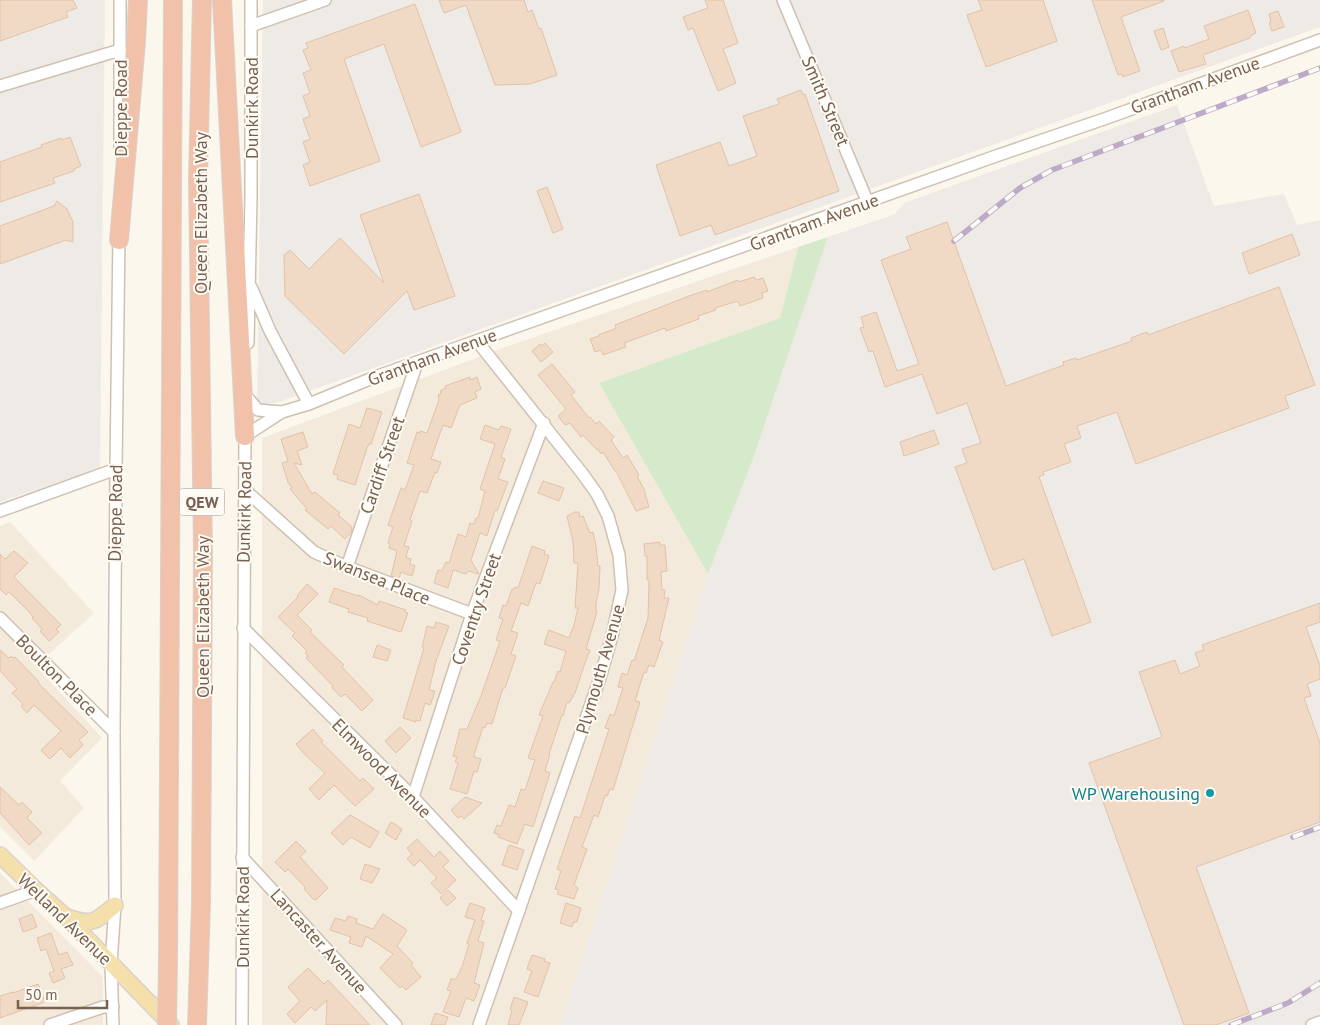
<svg xmlns="http://www.w3.org/2000/svg" width="1320" height="1025" viewBox="0 0 1320 1025" font-family="'PT Sans',sans-serif">
<style>
.residential{fill:#f3eadc}
.industrial{fill:#eeeae5}
.green{fill:#d5eacb}
.building{fill:#f0dac6;stroke:#e1c2a7}
.lines{fill:none;stroke-linecap:round;stroke-linejoin:round}
.minor-casing{stroke:#cec1b2;stroke-width:14}
.major-casing{stroke:#d9d3ce;stroke-width:18}
.highway-casing{stroke:#d9d3ce;stroke-width:20}
.minor{stroke:#fff;stroke-width:11}
.major{stroke:#f5dfab;stroke-width:15}
.highway{stroke:#f1c1a9;stroke-width:18}
.rail-casing{stroke:#bcaac7;stroke-width:5.5}
.rail{stroke:#fefbf4;stroke-width:4;stroke-dasharray:11;stroke-linecap:butt}
.highway-bridge-casing{stroke:#d9d3ce;stroke-width:20;stroke-linecap:butt}
.highway-bridge{stroke:#f1c1a9;stroke-width:18}
.culture-dot{fill:#0f9aa8;stroke:#fefbf4;stroke-width:2}
.labels{text-anchor:middle;dominant-baseline:central;stroke-width:4;stroke-linejoin:round;paint-order:stroke}
.shield{fill:#fefbf4;stroke:#a08f81;stroke-width:1}
.shield-label{font-size:16px;font-weight:bold;fill:#776150}
.street-label{font-size:18px;fill:#776150;stroke:#fefbf4}
.culture-label{font-size:18px;fill:#0d838f;stroke:#fefbf4;text-anchor:end}
</style>
<rect width="100%" height="100%" fill="#fcf7ed"/>
<g class="residential">
<path d="M798,247L780,318L599,383L708,574L561,1025H262V438L508,346Z"/>
<path d="M10,522L94,613L36,666L102,738L60,781L84,808L34,861L0,827V526Z"/>
<path d="M0,873L103,977V1025H0Z"/>
</g>
<g class="industrial">
<path d="M0,0H105L100,468L0,502Z"/>
<path d="M263,0H1320V27L279,402L257,406Z"/>
<path d="M1177,105L1214,206L1284,194L1297,225L1320,220V1025H561L708,574L753,459L828,237L895,214L904,203Z"/>
</g>
<path class="green" d="M828,237L753,459L708,574L599,383L780,318L798,247Z"/>
<g class="building">
<path d="M0,0H73L77,8L66,12L68,17L0,41Z"/>
<path d="M439,0H524L528,12L532,10L539,29L541,28L557,75L530,84L495,85L466,5L444,13Z"/>
<path d="M705,0H723L738,43L723,49L736,83L718,91L693,28L688,30L683,17L708,8Z"/>
<path d="M978,0H1043L1057,41L986,67L967,15L982,10Z"/>
<path d="M1092,0H1164V1L1121,17L1140,71L1123,77L1122,74L1118,75Z"/>
<path d="M415,4L461,132L421,147L384,44L371,49L344,59L380,161L310,186L303,165L310,162L303,142L310,139L303,119L310,116L303,96L310,93L303,73L311,70L303,50L308,48L306,43Z"/>
<path d="M1248,10L1256,33L1250,36V38L1203,55L1206,64L1179,72L1171,51L1184,46L1185,48L1209,39L1204,26Z"/>
<path d="M1278,11L1284,27L1272,31L1269,23L1271,22L1269,14Z"/>
<path d="M1163,28L1169,47L1161,50L1154,31Z"/>
<path d="M801,90L803,95L805,94L839,191L715,235L711,225L680,236L656,165L720,142L729,166L757,156L743,116L779,104L777,99Z"/>
<path d="M70,137L81,166L74,169V171L53,178L55,183L0,202V162L42,147L41,145L61,138L62,140Z"/>
<path d="M547,187L563,229L553,233L537,191Z"/>
<path d="M419,194L455,296L414,310L407,291L344,354L285,296L284,255L290,250L309,269L340,238L384,283L360,215Z"/>
<path d="M57,201L67,209L73,222V242L66,240L0,264V226L54,206Z"/>
<path d="M947,222L1006,386L1064,365L1063,362L1076,358L1077,360L1132,341L1131,338L1147,332L1148,335L1279,287L1315,385L1285,396L1289,408L1136,464L1117,412L1077,426L1081,438L1064,444L1071,462L1043,472L1044,475L1039,477L1091,622L1052,636L1024,559L993,570L955,467L967,463L962,449L981,443L967,403L937,414L922,374L885,387L873,351L869,352L860,328L864,327L861,317L876,312L897,371L919,364L881,260L911,249L906,237Z"/>
<path d="M1292,234L1300,255L1249,274L1242,253Z"/>
<path d="M754,277L756,280L763,278L768,291L762,293L763,298L740,306L738,301L715,308L716,310L698,316L699,319L666,331L665,328L624,343L626,347L603,355L601,350L595,352L590,339L599,336L598,335L612,330L616,328L615,325L689,296L707,290V292L738,280L739,282Z"/>
<path d="M545,343L553,352L541,362L532,351L540,344L541,346Z"/>
<path d="M552,364L575,392L571,395L589,418L590,417L596,424L599,421L614,437L611,440L623,458L627,455L639,475L637,476L644,489L649,507L636,511L616,471H615L603,452L601,454L598,449L597,450L583,435L581,437L570,423L565,425L558,416L566,409L538,375Z"/>
<path d="M470,377V380L477,377L481,389L475,392L477,398L460,405L451,428L443,425L431,459L441,462L437,473L435,472L427,493L420,491L410,520L412,521L404,546L409,547L406,556L407,558L411,559L410,564L415,566L412,576L401,572L399,578L391,576L397,551L389,548L390,544L388,543L393,527L388,525L401,488L405,490L414,465L407,463L417,432L420,433V431L427,433L439,400L438,395L441,394L440,391L446,388L445,386Z"/>
<path d="M367,408L382,412L371,444H369L367,448L355,485L337,479L338,475L333,474L349,424L360,428Z"/>
<path d="M485,425L499,430L501,426L511,429L501,457L505,459L498,479L508,482L497,511L495,510L487,536L480,533L471,560L479,574L468,571L466,574L453,570L448,588L434,583L438,570L442,571L446,562L449,563L458,534L466,537L470,523L474,524L476,518H478L485,491L480,489L495,444L480,439Z"/>
<path d="M934,430L939,444L904,456L900,442Z"/>
<path d="M303,432L308,447L297,451L302,465L294,463L312,494L315,492L340,513L338,515L352,527L351,533L345,539L331,526L328,529L305,510L307,509L290,489L292,488L288,482L282,463L288,461L281,439Z"/>
<path d="M543,481L564,488L559,501L538,493Z"/>
<path d="M575,512H579L580,517L583,516L590,533L593,532L596,546L598,566H600L599,589L596,603V612H597L586,649L590,650L585,663L575,693L569,703L567,702L563,716L562,715L549,754H550L545,771L550,773L533,827L525,824L517,844L498,837L499,835L494,833L497,825L501,826L509,805L515,807L521,789L525,790L535,760L528,758L543,716L539,715L553,682H554L558,671L560,672L566,651L544,644L549,630L569,638L572,629H573L578,608H575L578,563H574L573,542L567,516Z"/>
<path d="M660,542V545H665L667,571L661,572L662,590H665L664,598H669L659,640L663,642L654,667L649,665L646,673L644,672L635,701L640,702L613,790L610,789L607,796L605,795L598,817L594,815L582,847L587,849L574,885L578,888L574,899L557,894L559,890L555,889L561,871L557,869L575,816L580,818L609,729L605,728L610,714L614,716L623,688L618,687L622,673L627,675L632,660L634,661L648,618L649,580H647V556H645L644,544Z"/>
<path d="M532,546L545,551L544,554L549,556L540,584L536,583L528,606L521,603L511,631L518,633L511,654L516,656L505,688H503L492,724L487,723L485,728L483,727L474,755V757L481,759L477,772L474,771L467,794L450,789L458,763L455,762L457,757L453,756L460,729H467L481,696L500,641L496,640L503,619L499,618L503,605L506,606L512,589H514L515,587L518,588Z"/>
<path d="M14,551L28,563L14,577L61,625L56,629L59,632L49,641L40,631L42,629L32,618L33,617L29,612L9,592L6,595L0,589V554L5,559Z"/>
<path d="M307,584L318,594L297,615L312,630L310,632L344,665L342,667L373,700L362,711L345,694L341,697L332,688L333,686L306,658L308,656L305,653L307,651L292,636L295,633L278,617L298,597L297,596Z"/>
<path d="M334,588L358,596L359,595L378,605L379,601L406,610L405,612L408,613L401,632L367,621L368,618L348,612L349,609L329,602Z"/>
<path d="M1320,603V622L1306,627L1320,666V679L1307,684L1311,696L1304,698L1320,743V822L1196,867L1249,1013L1216,1025H1184L1089,763L1162,737L1139,672L1175,660L1180,674L1200,666L1195,653L1204,650L1202,645Z"/>
<path d="M436,622L449,626L436,661L429,690L435,691L431,703L430,705L425,703L420,721L416,720V722L403,718L424,648L422,647L427,626L434,628Z"/>
<path d="M377,645L391,650L387,661L373,657Z"/>
<path d="M0,650L9,658L11,656L13,658L15,657L39,682L38,683L88,732L79,740L83,745L70,758L61,748L50,759L41,750L61,731L34,705L27,713L21,706L23,704L12,693L17,689L0,671Z"/>
<path d="M400,727L411,738L396,753L385,741Z"/>
<path d="M313,729L323,741L321,742L360,781L363,778L374,789L355,806L334,785L319,800L309,789L325,773L306,756L296,744Z"/>
<path d="M0,787L19,805L22,802L32,812L27,818L42,833L29,845L0,813Z"/>
<path d="M465,797L482,803L464,819L461,816L458,818L451,810Z"/>
<path d="M350,815L379,832L370,848L351,837L343,845L331,833Z"/>
<path d="M391,822L402,829L396,840L385,833Z"/>
<path d="M417,839L434,857L440,851L449,861L443,867L456,880L441,894L431,883L437,878L420,860L414,866L407,859L412,854L407,848Z"/>
<path d="M296,841L306,851L300,857L328,888L316,900L313,899L304,889L305,887L288,869L285,872L275,862Z"/>
<path d="M509,845L524,850L517,870L502,865Z"/>
<path d="M365,864L380,869L372,883L360,879Z"/>
<path d="M448,890L456,898L447,906L440,898Z"/>
<path d="M470,903L485,908L481,920L484,921L478,941L484,943L474,983L480,985L474,1001L466,998L459,1017L443,1012L451,991L447,990L451,979H456L462,967L469,944L467,943L475,920L465,917Z"/>
<path d="M566,903L581,908L577,922H574L572,927L560,923Z"/>
<path d="M32,914L37,927L23,932L19,919Z"/>
<path d="M383,914L407,930L397,946L413,963L411,965L421,977L406,990L402,986L400,988L380,968L393,954L366,936L362,947L349,943L351,937L330,930L335,918L346,921L348,916L357,919L356,923L373,929Z"/>
<path d="M51,933L59,955L67,952L73,965L61,969L65,978L53,983L49,973L54,971L46,949L41,951L37,938Z"/>
<path d="M532,955L545,959L544,961L550,963L538,997L524,992L532,971L527,969Z"/>
<path d="M308,968L324,984L328,980L370,1025H326L327,1000L315,1011L311,1007L295,1023L287,1014L300,1001L288,987Z"/>
<path d="M38,984L45,1002L0,1018V996L13,992V993Z"/>
<path d="M514,997L528,1002L519,1025H508L512,1010L510,1009Z"/>
<path d="M435,1013L448,1017L445,1025H431Z"/>
</g>
<g class="lines">
<g class="minor-casing">
<g id="minor">
<path d="M783,0L868,203"/>
<path d="M251,26L325,0"/>
<path d="M0,86L120,50"/>
<path d="M120,146V0"/>
<path d="M251,287L270,331L309,404"/>
<path d="M477,341L582,473L597,494L608,516L619,555L622,590L612,636L600,678L479,1025"/>
<path d="M248,343L251,197V0"/>
<path d="M246,396L258,410L282,412"/>
<path d="M245,436L282,412L309,404L375,377L996,156L1107,118L1320,40"/>
<path d="M245,490L314,552L347,567L472,614"/>
<path d="M0,511L116,469"/>
<path d="M347,567L417,363"/>
<path d="M0,618L114,732"/>
<path d="M243,628L413,797L519,911"/>
<path d="M413,797L472,614L544,423"/>
<path d="M242,857L396,1025"/>
<path d="M0,903L36,890"/>
<path d="M50,1025L103,1007H113"/>
<path d="M113,1025L111,964L115,905L114,732L116,469L119,234"/>
<path d="M242,1025L245,429"/>
<path d="M1312,1025L1320,1022"/>
</g>
</g>
<g class="major-casing">
<g id="major">
<path d="M0,855L36,890L66,917L171,1025"/>
<path d="M67,917C93,926 95,922 115,905"/>
</g>
</g>
<g class="highway-casing">
<g id="highway">
<path d="M222,0L245,436"/>
<path d="M119,240L136,42L138,0"/>
<path d="M168,964L173,0"/>
<path d="M197,1025L201,904L203,552L198,179L202,0"/>
</g>
</g>
<use href="#minor" class="minor"/>
<use href="#major" class="major"/>
<use href="#highway" class="highway"/>
<g class="rail-casing">
<g id="rail">
<path d="M954,241L1020,188L1052,170L1320,68"/>
<path d="M1293,837L1320,827"/>
<path d="M1231,1025L1288,1003L1320,983"/>
</g>
</g>
<use href="#rail" class="rail"/>
<g class="highway-bridge-casing">
<path id="highway-bridge" d="M167,1025L168,964"/>
</g>
<use href="#highway-bridge" class="highway-bridge"/>
</g>
<circle class="culture-dot" cx="1210" cy="793" r="5"/>
<g class="labels">
<rect class="shield" x="179.5" y="488.5" width="45" height="27" rx="4"/>
<g class="shield-label">
<text x="202" y="502">QEW</text>
</g>
<g class="street-label">
<text transform="translate(1195 85) rotate(-20)">Grantham Avenue</text>
<text transform="translate(826 101) rotate(67)">Smith Street</text>
<text transform="translate(120 108) rotate(-90)">Dieppe Road</text>
<text transform="translate(251 108) rotate(-90)">Dunkirk Road</text>
<text transform="translate(200 213) rotate(-90)">Queen Elizabeth Way</text>
<text transform="translate(814 222) rotate(-20)">Grantham Avenue</text>
<text transform="translate(432 357) rotate(-20)">Grantham Avenue</text>
<text transform="translate(382 465) rotate(-71)">Cardiff Street</text>
<text transform="translate(244 512) rotate(-89)">Dunkirk Road</text>
<text transform="translate(115 513) rotate(-89)">Dieppe Road</text>
<text transform="translate(377 578) rotate(22)">Swansea Place</text>
<text transform="translate(476 609) rotate(-71)">Coventry Street</text>
<text transform="translate(202 617) rotate(-90)">Queen Elizabeth Way</text>
<text transform="translate(600 669) rotate(-74)">Plymouth Avenue</text>
<text transform="translate(57 675) rotate(45)">Boulton Place</text>
<text transform="translate(382 768) rotate(45)">Elmwood Avenue</text>
<text transform="translate(242 917) rotate(-90)">Dunkirk Road</text>
<text transform="translate(65 919) rotate(44)">Welland Avenue</text>
<text transform="translate(319 941) rotate(48)">Lancaster Avenue</text>
</g>
<g class="culture-label">
<text x="1200" y="793">WP Warehousing</text>
</g>
</g>
<path d="M18 1000v8h89v-8" fill="none" stroke="#776150" stroke-width="2.5"/>
<text x="25" y="1000" font-size="15" fill="#776150" stroke="#fefbf4" stroke-width="4" paint-order="stroke">50 m</text>
</svg>
